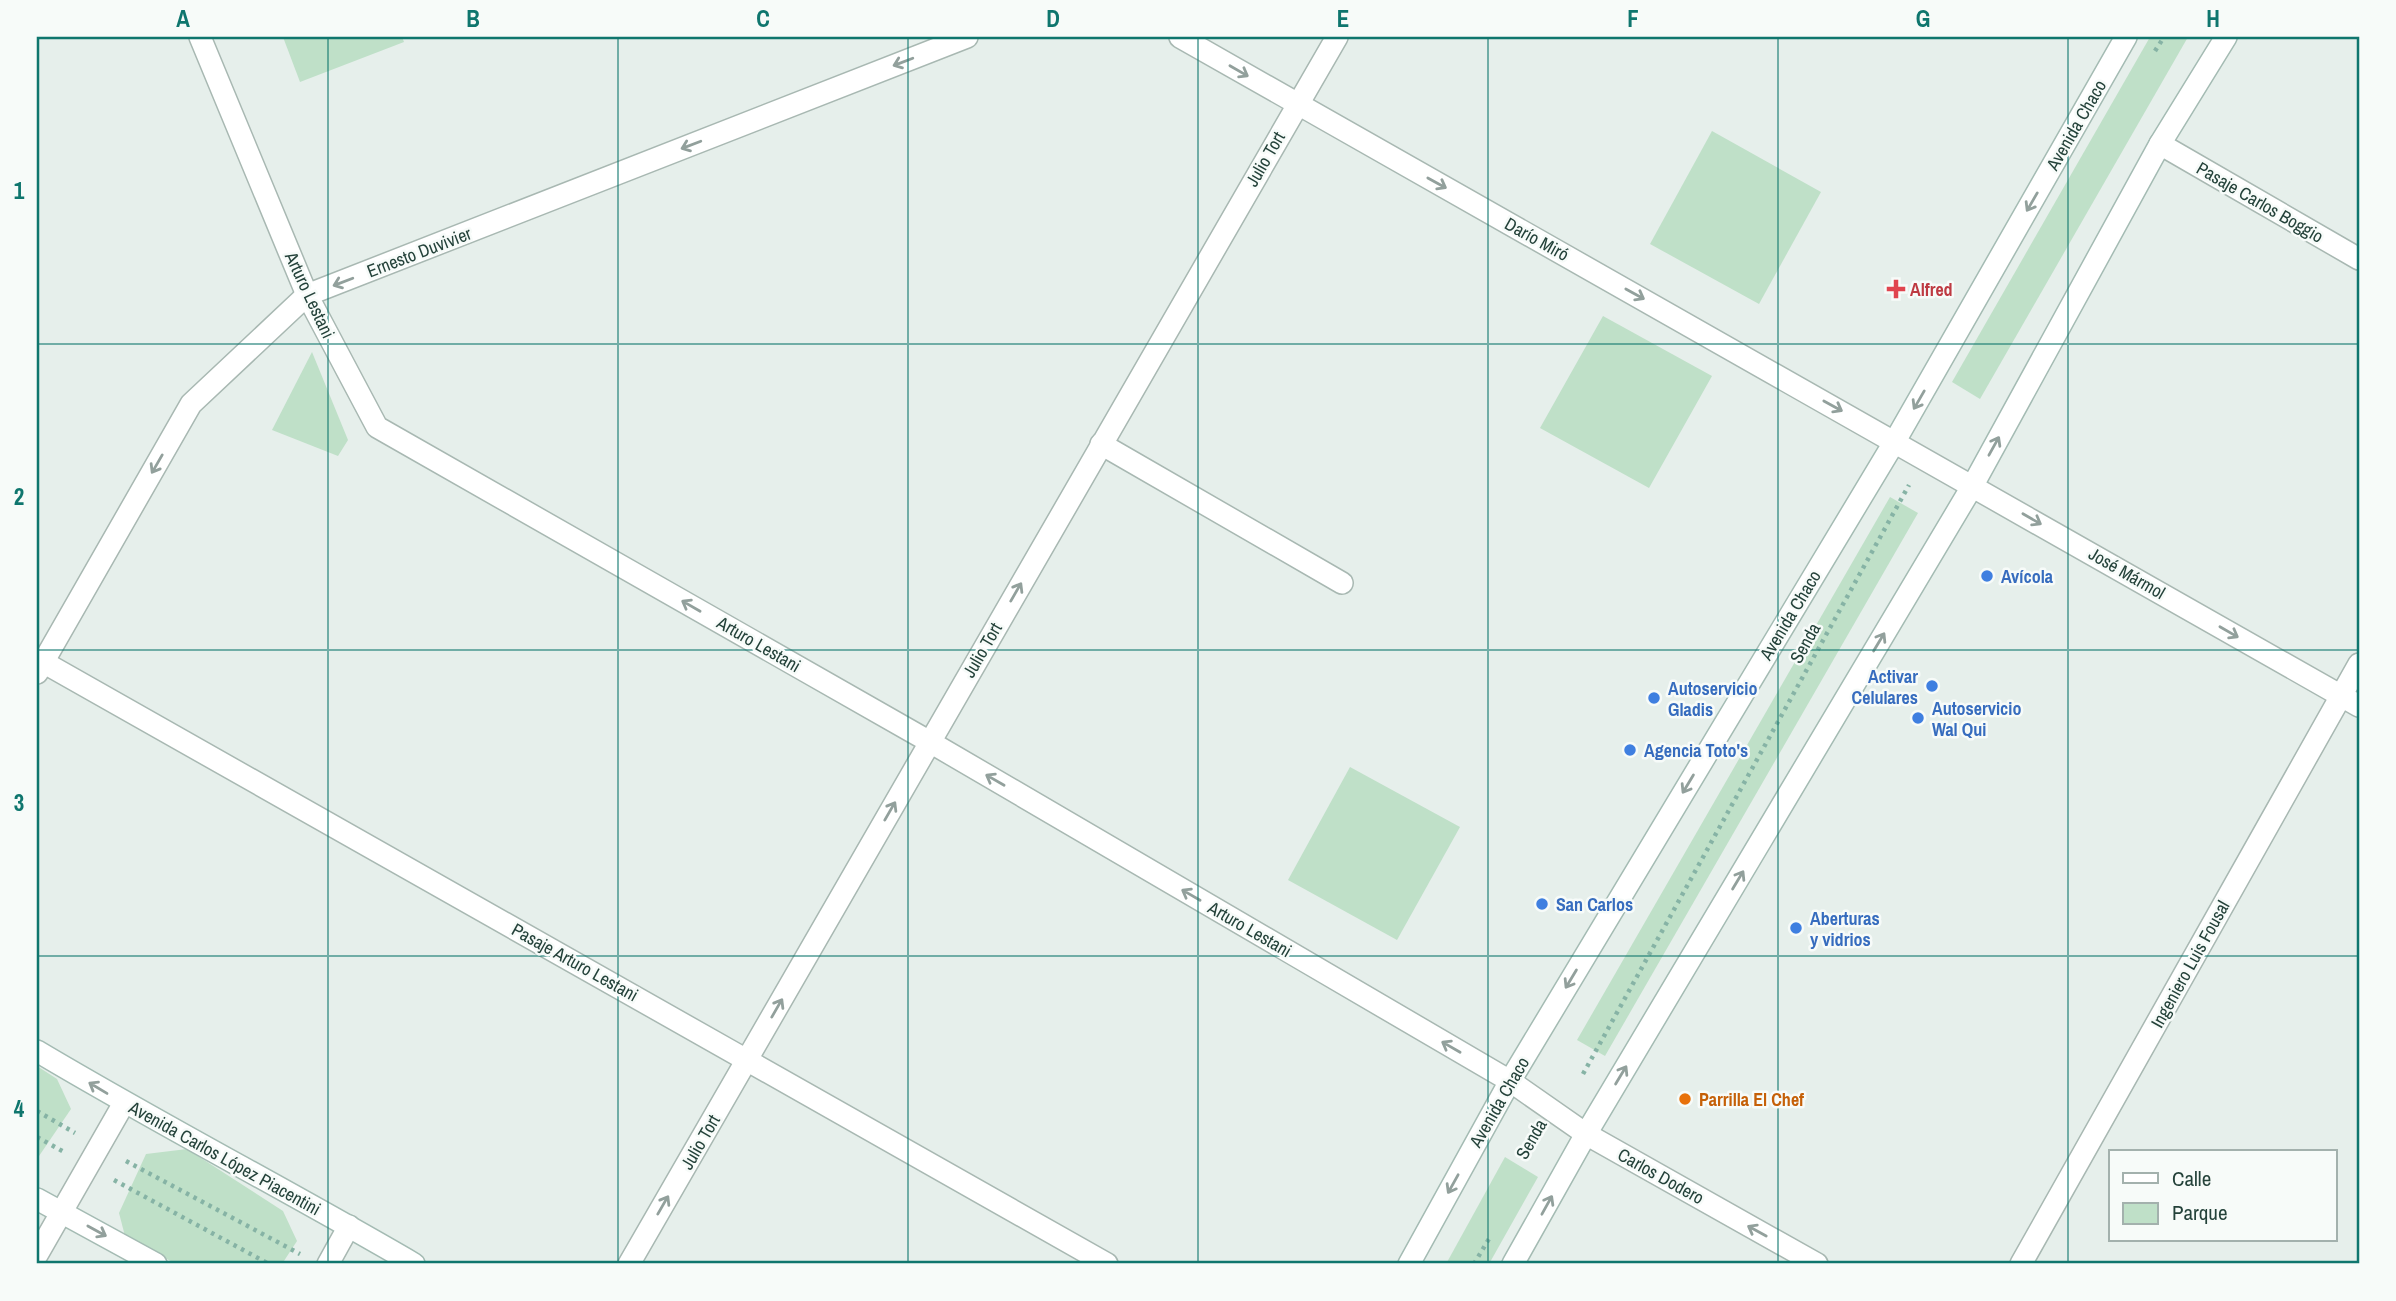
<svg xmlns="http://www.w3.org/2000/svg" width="2396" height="1301" viewBox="0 0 2396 1301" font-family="'Archivo Narrow',sans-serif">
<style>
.green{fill:#bfe0c8}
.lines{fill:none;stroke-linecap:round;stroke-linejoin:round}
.minor-casing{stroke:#a8b8b2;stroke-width:24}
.secondary-casing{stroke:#a4bbb3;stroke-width:24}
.path{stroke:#86b3a5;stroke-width:4.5;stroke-dasharray:3.5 5;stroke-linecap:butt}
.minor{stroke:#fff;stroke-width:21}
.secondary{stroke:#fff;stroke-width:21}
.oneway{stroke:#92a09c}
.grid{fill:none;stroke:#0f766e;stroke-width:2;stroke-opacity:0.55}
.health-dot{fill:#e0444e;stroke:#f7fbf9;stroke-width:2.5}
.shop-dot{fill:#3f7fe0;stroke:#f7fbf9;stroke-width:2.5}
.food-dot{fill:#e8710a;stroke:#f7fbf9;stroke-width:2.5}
.labels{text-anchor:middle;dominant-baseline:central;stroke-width:5;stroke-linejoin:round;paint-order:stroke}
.street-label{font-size:18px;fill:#24423a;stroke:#f7fbf9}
.health-label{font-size:18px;font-weight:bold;fill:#be3a42;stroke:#f7fbf9;text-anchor:start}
.shop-label{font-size:18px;font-weight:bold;fill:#366cbe;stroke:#f7fbf9;text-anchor:start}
.food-label{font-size:18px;font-weight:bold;fill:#c56008;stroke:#f7fbf9;text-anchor:start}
.neatline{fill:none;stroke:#0f766e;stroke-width:2.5}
.grid-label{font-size:23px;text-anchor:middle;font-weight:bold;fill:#0f766e}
</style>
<rect width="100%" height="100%" fill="#e6efeb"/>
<g class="green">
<path d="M283,37H402L404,42L300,82Z"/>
<path d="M2150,37H2188L1980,399L1952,382Z"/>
<path d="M1712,131L1821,192L1759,304L1650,244Z"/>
<path d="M1603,316L1712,376L1649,488L1540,428Z"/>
<path d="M312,352L348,440L338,456L272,430Z"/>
<path d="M1890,497L1918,513L1605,1056L1577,1040Z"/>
<path d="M1350,767L1460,827L1397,940L1288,880Z"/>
<path d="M37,1066L57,1079L71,1109L37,1159Z"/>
<path d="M187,1149L283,1211L297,1241L282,1264H176L125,1236L119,1213L146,1154Z"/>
<path d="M1505,1157L1538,1177L1489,1264H1446Z"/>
</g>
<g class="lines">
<g class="minor-casing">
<g id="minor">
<path d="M200,37L307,295L377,427L930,742L1510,1081L1586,1134L1817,1264"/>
<path d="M1180,37L2359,706"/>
<path d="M2160,144L2359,259"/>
<path d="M1101,444L1342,583"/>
<path d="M43,662L1107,1264"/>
<path d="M37,673L191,404L307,295L967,37"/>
<path d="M37,1255L124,1103"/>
<path d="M328,1264L349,1226"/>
<path d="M629,1264L1337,37"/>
<path d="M2021,1264L2359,664"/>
</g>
</g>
<g class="secondary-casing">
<g id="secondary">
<path d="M37,1051C161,1125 289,1191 414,1264"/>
<path d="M37,1199L156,1264"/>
<path d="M1409,1264L1510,1081L1895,441L2126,37"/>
<path d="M1513,1264L1586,1134L1973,485L2160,144L2226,37"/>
</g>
</g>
<g class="path">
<path d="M2155,51L2164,37"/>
<path d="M1583,1074L1909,485"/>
<path d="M37,1111L75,1133"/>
<path d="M37,1137L64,1152"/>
<path d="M126,1161L300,1254"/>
<path d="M114,1180L269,1264"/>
<path d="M1474,1264L1490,1237"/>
</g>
<use href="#minor" class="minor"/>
<use href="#secondary" class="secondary"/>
</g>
<defs><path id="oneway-shaft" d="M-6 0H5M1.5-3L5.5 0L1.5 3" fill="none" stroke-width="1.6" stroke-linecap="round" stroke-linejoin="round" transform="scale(1.75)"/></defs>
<g class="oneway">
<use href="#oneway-shaft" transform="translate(903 62) rotate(159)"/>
<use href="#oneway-shaft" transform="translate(1239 71) rotate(30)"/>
<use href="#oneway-shaft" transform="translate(691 145) rotate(159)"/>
<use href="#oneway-shaft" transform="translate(1437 183) rotate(29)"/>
<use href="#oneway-shaft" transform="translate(2032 202) rotate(120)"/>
<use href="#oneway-shaft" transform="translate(343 282) rotate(159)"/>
<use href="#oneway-shaft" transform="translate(1635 294) rotate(29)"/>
<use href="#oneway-shaft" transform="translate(1919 400) rotate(120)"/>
<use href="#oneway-shaft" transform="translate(1833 406) rotate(29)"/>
<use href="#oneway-shaft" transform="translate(1994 446) rotate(-61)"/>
<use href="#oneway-shaft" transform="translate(157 464) rotate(120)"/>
<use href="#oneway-shaft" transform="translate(2032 519) rotate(30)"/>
<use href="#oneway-shaft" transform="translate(1016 592) rotate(-60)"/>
<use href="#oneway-shaft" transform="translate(691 606) rotate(-150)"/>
<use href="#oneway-shaft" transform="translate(2229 632) rotate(30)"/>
<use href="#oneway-shaft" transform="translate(1879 642) rotate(-59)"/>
<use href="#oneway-shaft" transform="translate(995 780) rotate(-150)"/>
<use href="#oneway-shaft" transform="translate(1688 784) rotate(121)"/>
<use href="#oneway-shaft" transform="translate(890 811) rotate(-60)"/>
<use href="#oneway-shaft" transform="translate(1738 880) rotate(-59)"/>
<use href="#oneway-shaft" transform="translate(1191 895) rotate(-150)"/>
<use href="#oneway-shaft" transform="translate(1571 979) rotate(121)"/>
<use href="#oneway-shaft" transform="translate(777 1008) rotate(-60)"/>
<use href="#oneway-shaft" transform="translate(1451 1047) rotate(-150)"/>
<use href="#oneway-shaft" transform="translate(1621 1075) rotate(-59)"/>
<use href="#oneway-shaft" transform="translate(98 1088) rotate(-149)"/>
<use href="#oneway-shaft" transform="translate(1453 1184) rotate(119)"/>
<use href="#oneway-shaft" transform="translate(663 1205) rotate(-60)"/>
<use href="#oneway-shaft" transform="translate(1547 1205) rotate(-61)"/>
<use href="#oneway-shaft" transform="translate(97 1231) rotate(29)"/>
<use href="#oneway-shaft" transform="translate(1757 1231) rotate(-151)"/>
</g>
<path class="grid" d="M328,37V1264M618,37V1264M908,37V1264M1198,37V1264M1488,37V1264M1778,37V1264M2068,37V1264M37,344H2359M37,650H2359M37,956H2359"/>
<path class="health-dot" d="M1892.5 278.5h7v7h7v7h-7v7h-7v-7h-7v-7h7z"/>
<g class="shop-dot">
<circle cx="1987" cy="576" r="7"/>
<circle cx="1932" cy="686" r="7"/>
<circle cx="1654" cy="698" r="7"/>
<circle cx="1918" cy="718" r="7"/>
<circle cx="1630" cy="750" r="7"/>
<circle cx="1542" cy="904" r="7"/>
<circle cx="1796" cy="928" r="7"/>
</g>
<circle class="food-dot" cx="1685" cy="1099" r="7"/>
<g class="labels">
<g class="street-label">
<text transform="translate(2076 125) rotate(-60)">Avenida Chaco</text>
<text transform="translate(1265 159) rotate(-60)">Julio Tort</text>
<text transform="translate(2260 202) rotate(30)">Pasaje Carlos Boggio</text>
<text transform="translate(1537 239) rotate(29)">Darío Miró</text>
<text transform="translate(419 252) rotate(-21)">Ernesto Duvivier</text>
<text transform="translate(310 295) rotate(65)">Arturo Lestani</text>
<text transform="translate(2127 573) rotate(30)">José Mármol</text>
<text transform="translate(1790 615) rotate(-59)">Avenida Chaco</text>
<text transform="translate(1805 643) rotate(-61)">Senda</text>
<text transform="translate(759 644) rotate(30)">Arturo Lestani</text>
<text transform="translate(982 650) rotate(-60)">Julio Tort</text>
<text transform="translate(1250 929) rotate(30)">Arturo Lestani</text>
<text transform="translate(575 962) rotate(29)">Pasaje Arturo Lestani</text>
<text transform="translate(2190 964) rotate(-61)">Ingeniero Luis Fousal</text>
<text transform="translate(1499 1102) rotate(-60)">Avenida Chaco</text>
<text transform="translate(1531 1139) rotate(-60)">Senda</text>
<text transform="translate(700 1142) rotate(-60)">Julio Tort</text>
<text transform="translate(225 1158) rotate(29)">Avenida Carlos López Piacentini</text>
<text transform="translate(1661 1176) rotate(29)">Carlos Dodero</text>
</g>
<g class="health-label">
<text x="1910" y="289">Alfred</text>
</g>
<g class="shop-label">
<text x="2001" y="576">Avícola</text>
<text x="1918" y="676" text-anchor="end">Activar<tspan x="1918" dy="21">Celulares</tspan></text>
<text x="1668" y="688">Autoservicio<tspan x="1668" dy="21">Gladis</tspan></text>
<text x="1932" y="708">Autoservicio<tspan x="1932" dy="21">Wal Qui</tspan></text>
<text x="1644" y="750">Agencia Toto's</text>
<text x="1556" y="904">San Carlos</text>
<text x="1810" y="918">Aberturas<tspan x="1810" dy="21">y vidrios</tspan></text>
</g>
<g class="food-label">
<text x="1699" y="1099">Parrilla El Chef</text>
</g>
</g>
<rect width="2396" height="1301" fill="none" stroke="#f7fbf9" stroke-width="77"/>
<rect x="2109" y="1150" width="228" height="91" fill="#f7fbf9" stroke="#a3b1ad" stroke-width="2"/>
<rect x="2123" y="1173" width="35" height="10" fill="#ffffff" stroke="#a3b1ad" stroke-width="2"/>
<text x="2172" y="1186" font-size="21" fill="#24423a">Calle</text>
<rect x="2123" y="1203" width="35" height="21" fill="#bfe0c8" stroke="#a3b1ad" stroke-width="2"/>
<text x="2172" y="1220" font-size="21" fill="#24423a">Parque</text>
<rect x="38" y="38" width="2320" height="1224" class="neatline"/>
<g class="grid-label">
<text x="183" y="27">A</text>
<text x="473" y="27">B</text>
<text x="763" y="27">C</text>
<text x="1053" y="27">D</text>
<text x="1343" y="27">E</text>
<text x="1633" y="27">F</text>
<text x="1923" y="27">G</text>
<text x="2213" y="27">H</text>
<text x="19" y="199">1</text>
<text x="19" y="505">2</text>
<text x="19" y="811">3</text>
<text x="19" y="1117">4</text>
</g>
</svg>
